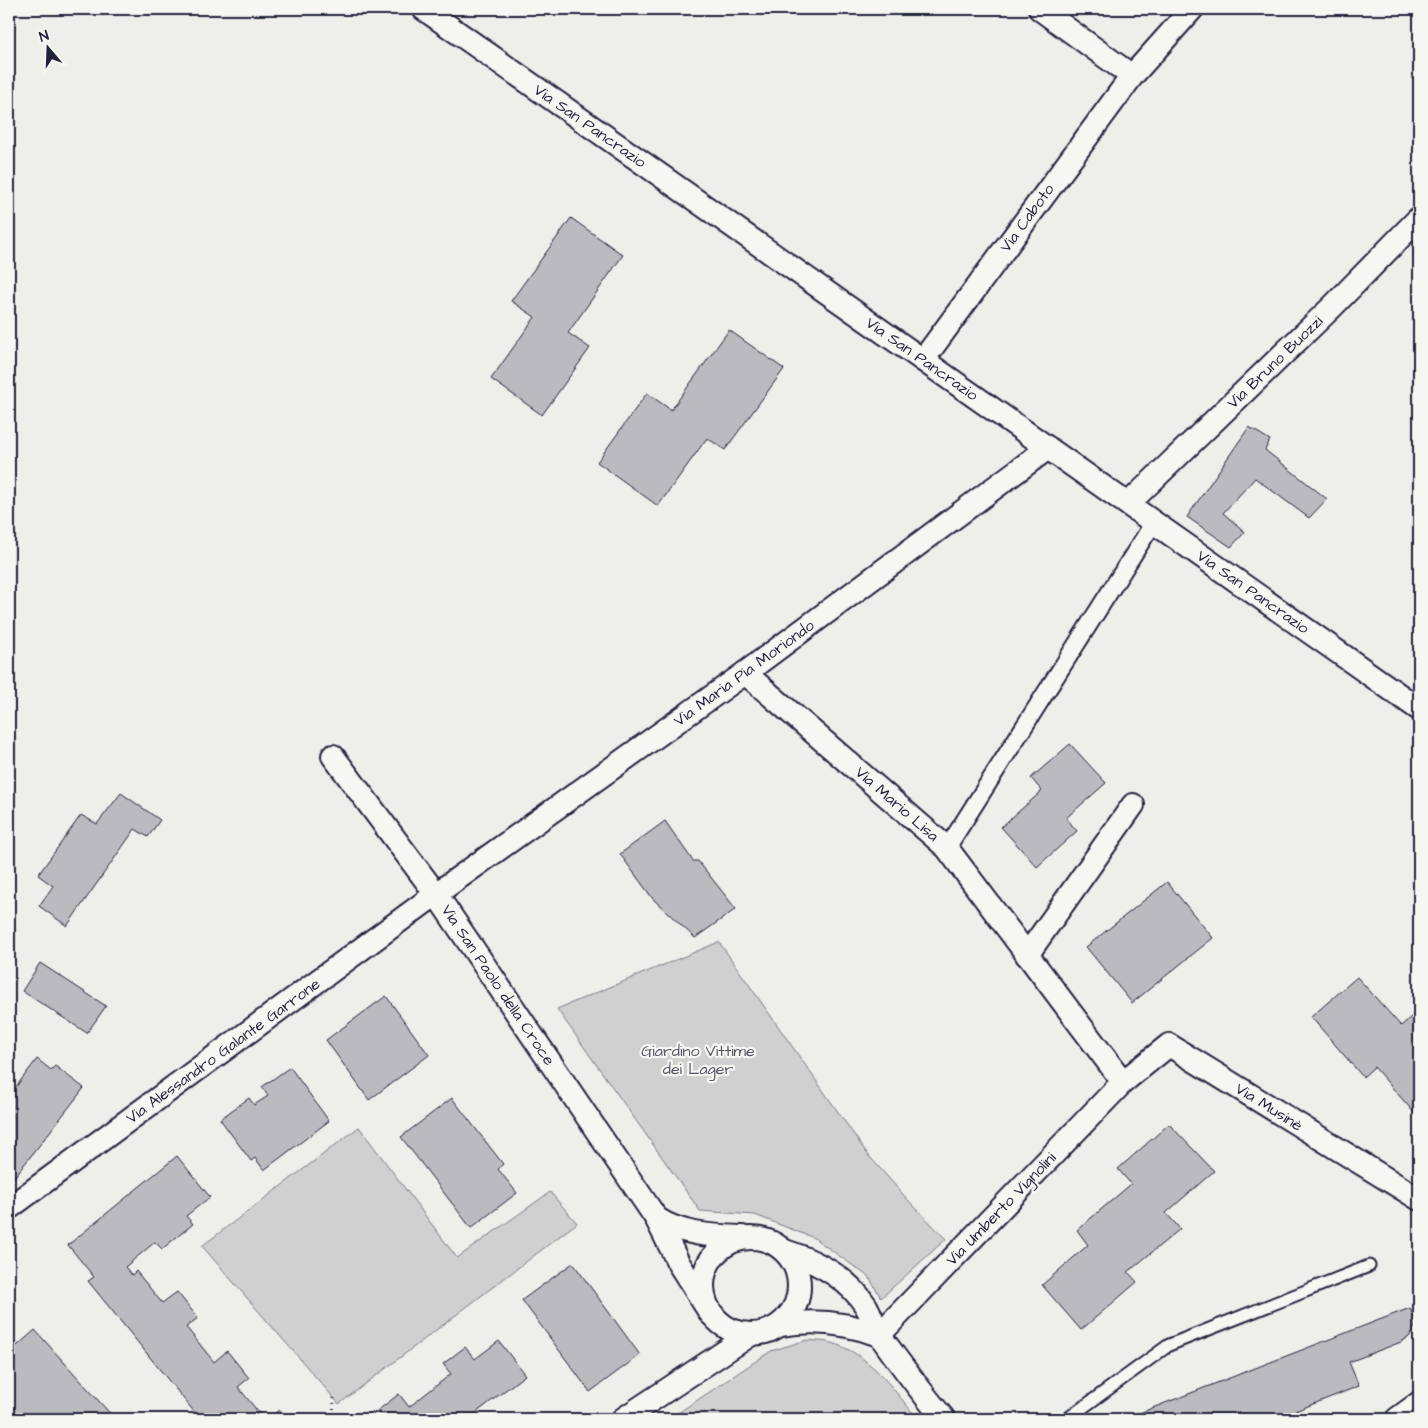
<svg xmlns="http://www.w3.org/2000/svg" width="1428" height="1428" viewBox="0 0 1428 1428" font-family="'Architects Daughter',sans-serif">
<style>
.green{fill:#d0d0d1;stroke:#797986}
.building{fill:#bbbbbf;stroke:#22223b}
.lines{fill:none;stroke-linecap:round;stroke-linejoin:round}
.service-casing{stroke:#22223b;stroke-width:15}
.pedestrian-casing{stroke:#22223b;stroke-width:20}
.minor-casing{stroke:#22223b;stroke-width:26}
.path{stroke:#22223b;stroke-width:3;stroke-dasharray:1 4;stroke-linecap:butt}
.service{stroke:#f6f6f2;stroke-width:11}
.pedestrian{stroke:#f6f6f2;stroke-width:16}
.minor{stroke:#f6f6f2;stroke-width:22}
.labels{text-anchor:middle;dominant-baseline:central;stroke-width:4.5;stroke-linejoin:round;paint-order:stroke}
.street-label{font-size:16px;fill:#22223b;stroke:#f6f6f2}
.park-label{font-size:16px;fill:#565668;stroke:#f6f6f2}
</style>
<rect width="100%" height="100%" fill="#eeeeeb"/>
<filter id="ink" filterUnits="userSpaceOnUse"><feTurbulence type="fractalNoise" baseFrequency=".02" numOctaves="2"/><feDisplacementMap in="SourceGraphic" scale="10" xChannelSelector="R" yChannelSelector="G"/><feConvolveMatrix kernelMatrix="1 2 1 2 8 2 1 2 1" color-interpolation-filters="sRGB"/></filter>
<g filter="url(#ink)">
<g class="green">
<path d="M719,942L869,1156L909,1201L946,1239L881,1298L869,1277L814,1238L755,1215L700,1211L557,1009Z"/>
<path d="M359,1127L457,1258L550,1192L577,1223L339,1404L202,1246Z"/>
<path d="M807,1340C817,1341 829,1341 838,1345C873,1358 895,1392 918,1419H669L771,1351Z"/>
</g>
<g class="building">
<path d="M571,218L623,255L568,333L590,348L542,415L491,379L535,317L511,301Z"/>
<path d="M729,330L784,369L725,450L707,438L658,506L597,462L647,393L671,410Z"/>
<path d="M1249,427L1270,440L1265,450L1327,499L1309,518L1255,478L1223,513L1245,532L1231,547L1187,517Z"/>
<path d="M1070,744L1106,783L1066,818L1077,831L1037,867L1001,827L1042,791L1031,778Z"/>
<path d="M121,793L160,820L148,837L135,829L67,926L39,906L53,886L38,875L81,815L97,824Z"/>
<path d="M665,821L693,861H698L736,909L695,938L653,899L620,854Z"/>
<path d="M1167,882L1213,938L1132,1003L1086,947Z"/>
<path d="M40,963L106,1006L87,1033L22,991Z"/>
<path d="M1357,977L1401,1026L1412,1016L1419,1024L1418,1117L1374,1067L1363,1077L1311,1017Z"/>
<path d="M386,996L429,1055L369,1100L326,1040Z"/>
<path d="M37,1059L51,1070L55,1066L84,1088L9,1184V1096Z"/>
<path d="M290,1067L329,1121L264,1170L255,1158L251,1161L220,1119L249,1098L254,1105L268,1096L262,1087Z"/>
<path d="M452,1098L503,1164L498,1169L517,1193L471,1228L401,1137Z"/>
<path d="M1169,1124L1214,1171L1166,1213L1180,1229L1128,1272L1137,1282L1081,1330L1042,1285L1088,1245L1077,1230L1131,1184L1118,1169Z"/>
<path d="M177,1156L210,1197L186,1216L193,1224L162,1249L155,1242L125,1267L132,1275L136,1271L162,1303L177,1292L198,1318L186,1327L214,1362L227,1351L249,1378L238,1387L264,1419H200L88,1281L94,1277L68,1245Z"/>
<path d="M573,1263L640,1355L590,1392L522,1300Z"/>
<path d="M1410,1308L1416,1325L1409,1337L1401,1342L1349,1362L1359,1386L1275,1419H1124Z"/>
<path d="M35,1330L115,1419H23L9,1403V1353Z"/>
<path d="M499,1341L525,1375L468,1419H383L377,1411L399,1394L409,1407L451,1374L443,1364L465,1347L475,1359Z"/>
<path d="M279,1410L286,1419H267Z"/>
</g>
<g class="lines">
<g class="service-casing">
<path id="service" d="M1067,1419L1169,1345L1369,1266"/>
</g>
<g class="pedestrian-casing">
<path id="pedestrian" d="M947,848L1154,522"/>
</g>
<g class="minor-casing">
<g id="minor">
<path d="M424,9L1419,709"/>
<path d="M1040,9L1132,76"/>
<path d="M923,360L1132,76L1192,9"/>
<path d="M1128,504L1333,306L1419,218"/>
<path d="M745,673L947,848L1123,1082"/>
<path d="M333,756L436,894L656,1218L679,1264L711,1314"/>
<path d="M1027,955L1133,805"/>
<path d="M9,1208L436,894L745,673L1048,448"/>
<path d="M656,1218C681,1235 713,1236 742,1237"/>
<circle cx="751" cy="1286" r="48"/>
<path d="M785,1251C816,1261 848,1278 866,1306C872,1316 874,1328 881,1337C901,1365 922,1393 944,1419"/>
<path d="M781,1325C815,1319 847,1323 879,1335"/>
<path d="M879,1335L1123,1082L1169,1045L1419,1199"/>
<path d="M623,1419L750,1335"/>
<path d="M1397,1419L1419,1403"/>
</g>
</g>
<path class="path" d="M333,1419L334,1398"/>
<use href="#service" class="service"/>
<use href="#pedestrian" class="pedestrian"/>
<use href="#minor" class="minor"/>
</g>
</g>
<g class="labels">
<g class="street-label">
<text transform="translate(590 126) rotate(35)">Via San Pancrazio</text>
<text transform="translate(1027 218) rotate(-54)">Via Caboto</text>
<text transform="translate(922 359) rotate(35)">Via San Pancrazio</text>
<text transform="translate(1275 362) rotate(-44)">Via Bruno Buozzi</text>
<text transform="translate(1253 592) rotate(35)">Via San Pancrazio</text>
<text transform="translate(744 673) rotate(-36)">Via Maria Pia Moriondo</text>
<text transform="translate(897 804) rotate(41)">Via Mario Lisa</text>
<text transform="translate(498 985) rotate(56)">Via San Paolo della Croce</text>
<text transform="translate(223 1051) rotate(-36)">Via Alessandro Galante Garrone</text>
<text transform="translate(1269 1107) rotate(32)">Via Musinè</text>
<text transform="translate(1001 1209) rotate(-46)">Via Umberto Vignolini</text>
</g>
<g class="park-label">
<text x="698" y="1051">Giardino Vittime<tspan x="698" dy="18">dei Lager</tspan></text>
</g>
</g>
<rect width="1428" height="1428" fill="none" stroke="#f6f6f2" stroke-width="30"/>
<rect x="15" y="15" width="1398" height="1398" fill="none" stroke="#22223b" stroke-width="2" filter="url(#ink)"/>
<g transform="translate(48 48) rotate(341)" stroke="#f6f6f2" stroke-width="4" paint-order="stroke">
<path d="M0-4L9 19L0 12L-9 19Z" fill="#22223b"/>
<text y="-8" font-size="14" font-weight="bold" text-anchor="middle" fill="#22223b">N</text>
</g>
</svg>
